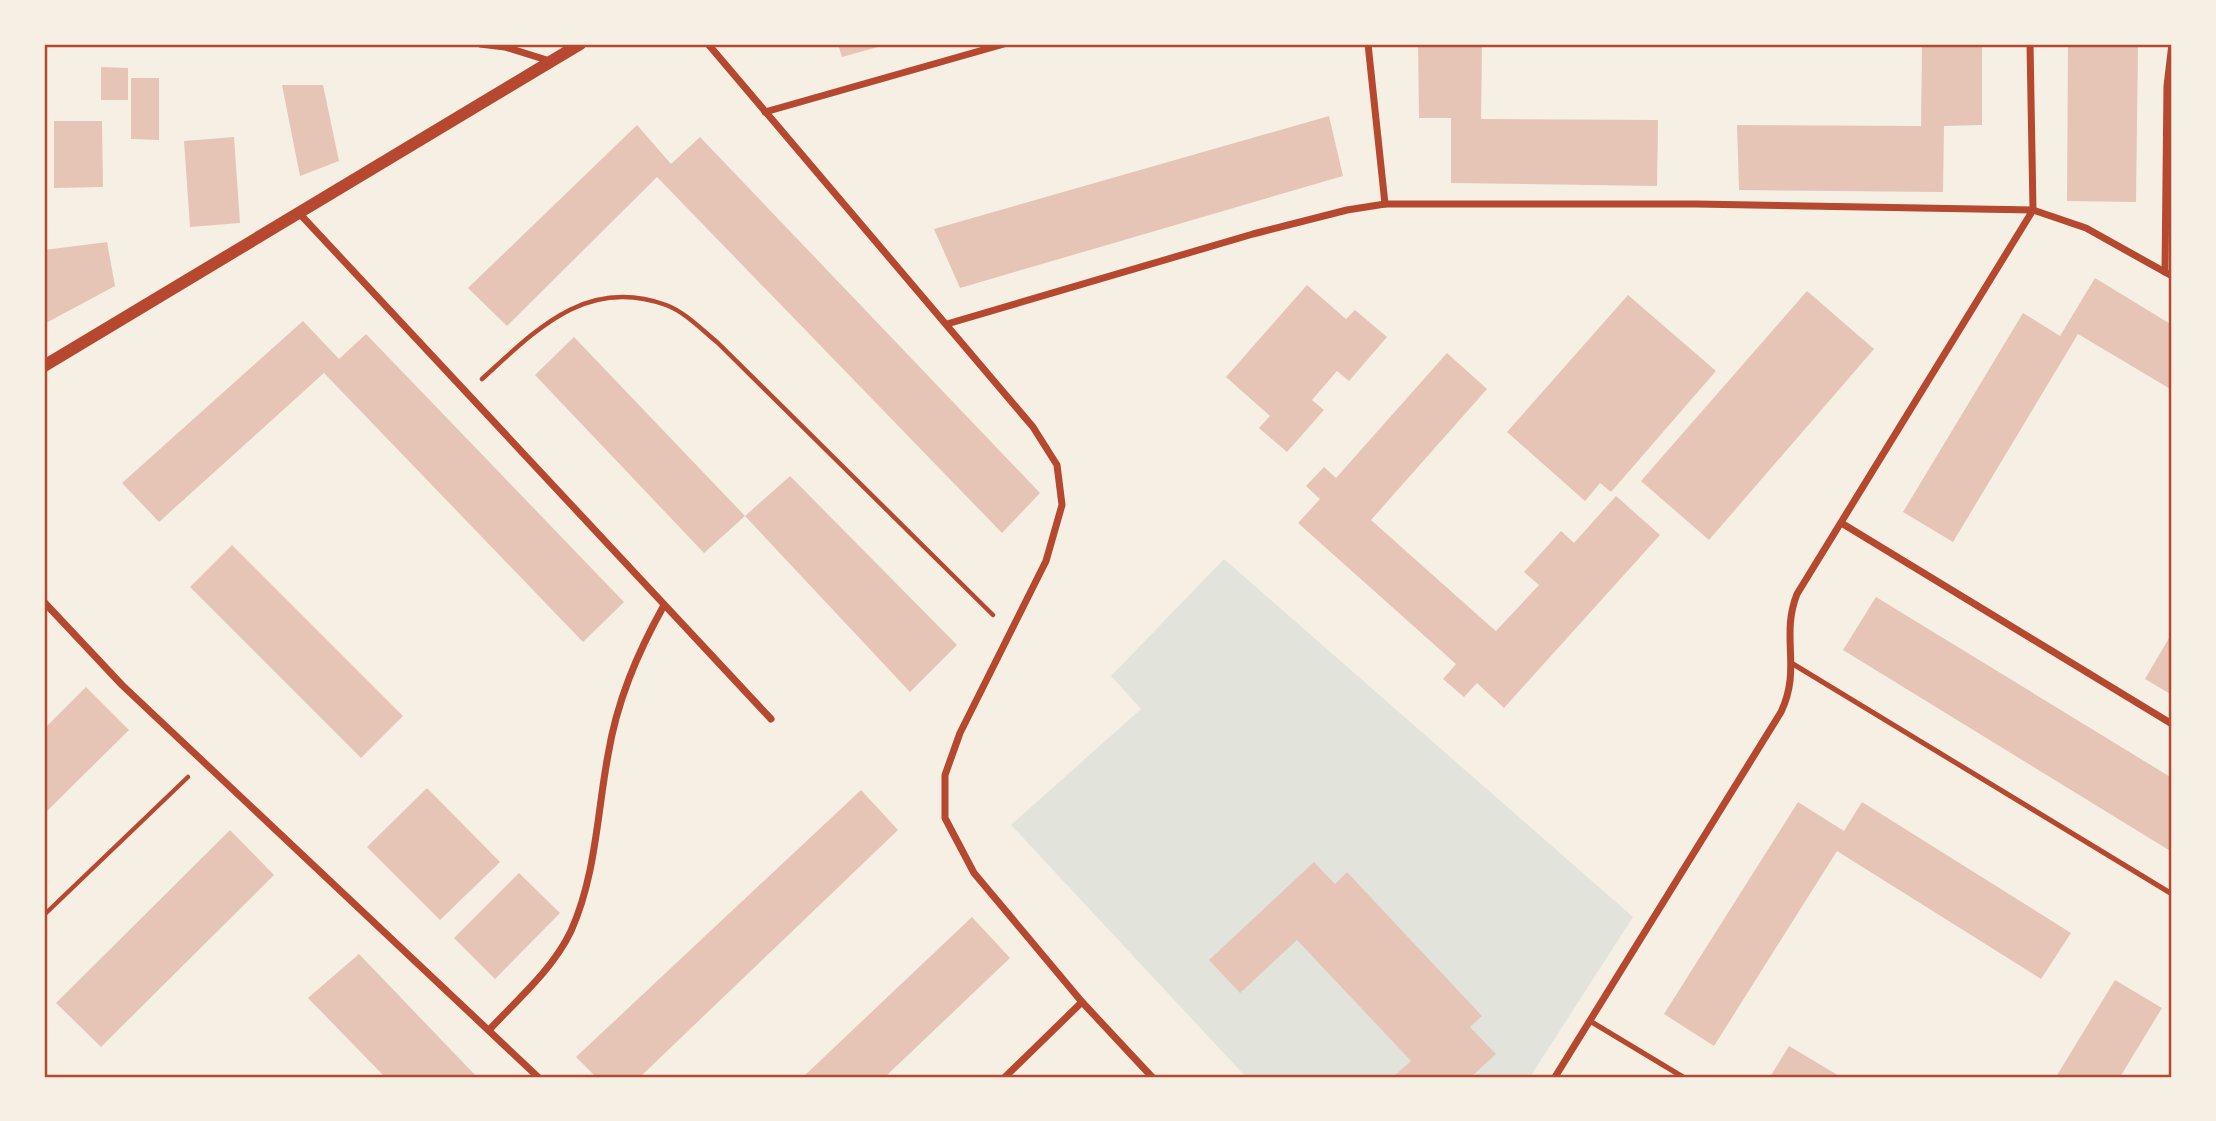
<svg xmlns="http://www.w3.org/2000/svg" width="2216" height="1121" viewBox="0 0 2216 1121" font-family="'Exo 2',sans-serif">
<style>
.green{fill:#e2e4dc}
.building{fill:#e6c5b7}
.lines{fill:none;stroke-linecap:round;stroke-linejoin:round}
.path{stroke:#b5482f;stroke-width:4.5}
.service{stroke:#b5482f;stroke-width:5}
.minor{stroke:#b5482f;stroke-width:7}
.tertiary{stroke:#b5482f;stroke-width:12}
.neatline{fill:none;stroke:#b5482f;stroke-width:2.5}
</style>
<rect width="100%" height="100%" fill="#f6efe4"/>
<path class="green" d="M1224,559L1633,917L1530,1077H1246L1011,825L1141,709L1111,676Z"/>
<g class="building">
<path d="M838,44H885V45L842,57Z"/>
<path d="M1418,44H1482L1481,119L1658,120L1657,186L1451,183V118H1419Z"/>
<path d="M1922,44H1982V125L1944,126L1943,192L1739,190L1737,125L1921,126Z"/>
<path d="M2068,44H2138L2136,202L2067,201Z"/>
<path d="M101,67L128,68V100H101Z"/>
<path d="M131,78H159V140L131,139Z"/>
<path d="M282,85H323L339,161L300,176Z"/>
<path d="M1329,116L1343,176L960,288L934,229Z"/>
<path d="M54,121H102L103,187L54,188Z"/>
<path d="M637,125L671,164L700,137L1040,493L1002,533L657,177L507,326L468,288Z"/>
<path d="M234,137L240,223L190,227L184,141Z"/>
<path d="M107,242L115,286L44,324V250Z"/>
<path d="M2095,278L2172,325V390L2078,334L1953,542L1903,512L2023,313L2060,336Z"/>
<path d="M1307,285L1346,319L1355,310L1387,337L1349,381L1337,371L1312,400L1324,410L1287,452L1259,428L1270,416L1226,377Z"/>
<path d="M1807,291L1874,349L1709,540L1641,481Z"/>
<path d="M1628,295L1716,371L1611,492L1600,483L1585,501L1507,432Z"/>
<path d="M303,321L339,359L366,334L624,602L583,642L324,373L159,522L122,483Z"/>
<path d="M574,337L745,516L790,476L957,645L910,692L745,516L704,553L535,375Z"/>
<path d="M1447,353L1487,389L1371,520L1490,626L1496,631L1539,585L1524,572L1561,531L1574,543L1616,496L1660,535L1504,708L1477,683L1464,697L1443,679L1456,664L1298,523L1320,499L1306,486L1324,467L1336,478Z"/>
<path d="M232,545L403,716L361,758L190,587Z"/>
<path d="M1876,597L2172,778V852L1843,650Z"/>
<path d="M2172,633V695L2145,679Z"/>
<path d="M86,687L129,730L44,814V729Z"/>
<path d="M427,788L500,862L440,920L367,847Z"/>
<path d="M861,790L898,830L640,1077H596L576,1057Z"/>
<path d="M1798,802L1844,831L1862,802L2071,933L2041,979L1837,851L1714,1046L1664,1014Z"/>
<path d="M230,830L274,875L101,1047L56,1003Z"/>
<path d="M1314,862L1335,884L1347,872L1482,1016L1470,1027L1496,1054L1471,1077H1393L1411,1061L1297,940L1240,993L1209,960Z"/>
<path d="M519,873L560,913L495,979L454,938Z"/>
<path d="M972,917L1010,958L885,1077H803Z"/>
<path d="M359,954L477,1077H385L308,998Z"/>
<path d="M2115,980L2162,1008L2120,1077H2056Z"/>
<path d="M1789,1046L1841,1077H1770Z"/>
</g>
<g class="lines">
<g class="path">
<path d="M482,379C536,330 586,276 666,305C685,312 702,330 718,343L993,615"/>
<path d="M44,915L188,777"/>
</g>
<g class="service">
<path d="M1793,664L2172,894"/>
<path d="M1590,1021L1683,1077"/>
</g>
<g class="minor">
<path d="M480,44L505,47L550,61"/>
<path d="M708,44L1033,427L1057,465L1062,505L1046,561L960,733L945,775V818L974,873L1082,1002L1152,1077"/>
<path d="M1368,44L1385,204"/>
<path d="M765,112L1004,44"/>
<path d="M299,213L771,719"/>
<path d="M2165,272L2167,86L2172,44"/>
<path d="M947,324L1253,234L1347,210L1385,204H1696L2033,210L2086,228L2172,276"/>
<path d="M1843,524L2172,724"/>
<path d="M44,602L122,685L538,1077"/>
<path d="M490,1029C518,999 553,969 571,931C596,875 597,814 608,755C617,701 637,654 663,607"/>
<path d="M1005,1077L1082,1002"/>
<path d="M1555,1077L1781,712C1802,668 1780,637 1797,594L2033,210L2030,44"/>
</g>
<path class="tertiary" d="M44,366L580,44"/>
</g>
<rect width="2216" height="1121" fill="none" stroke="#f6efe4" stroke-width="91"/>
<rect x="46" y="46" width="2124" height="1030" class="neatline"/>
</svg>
